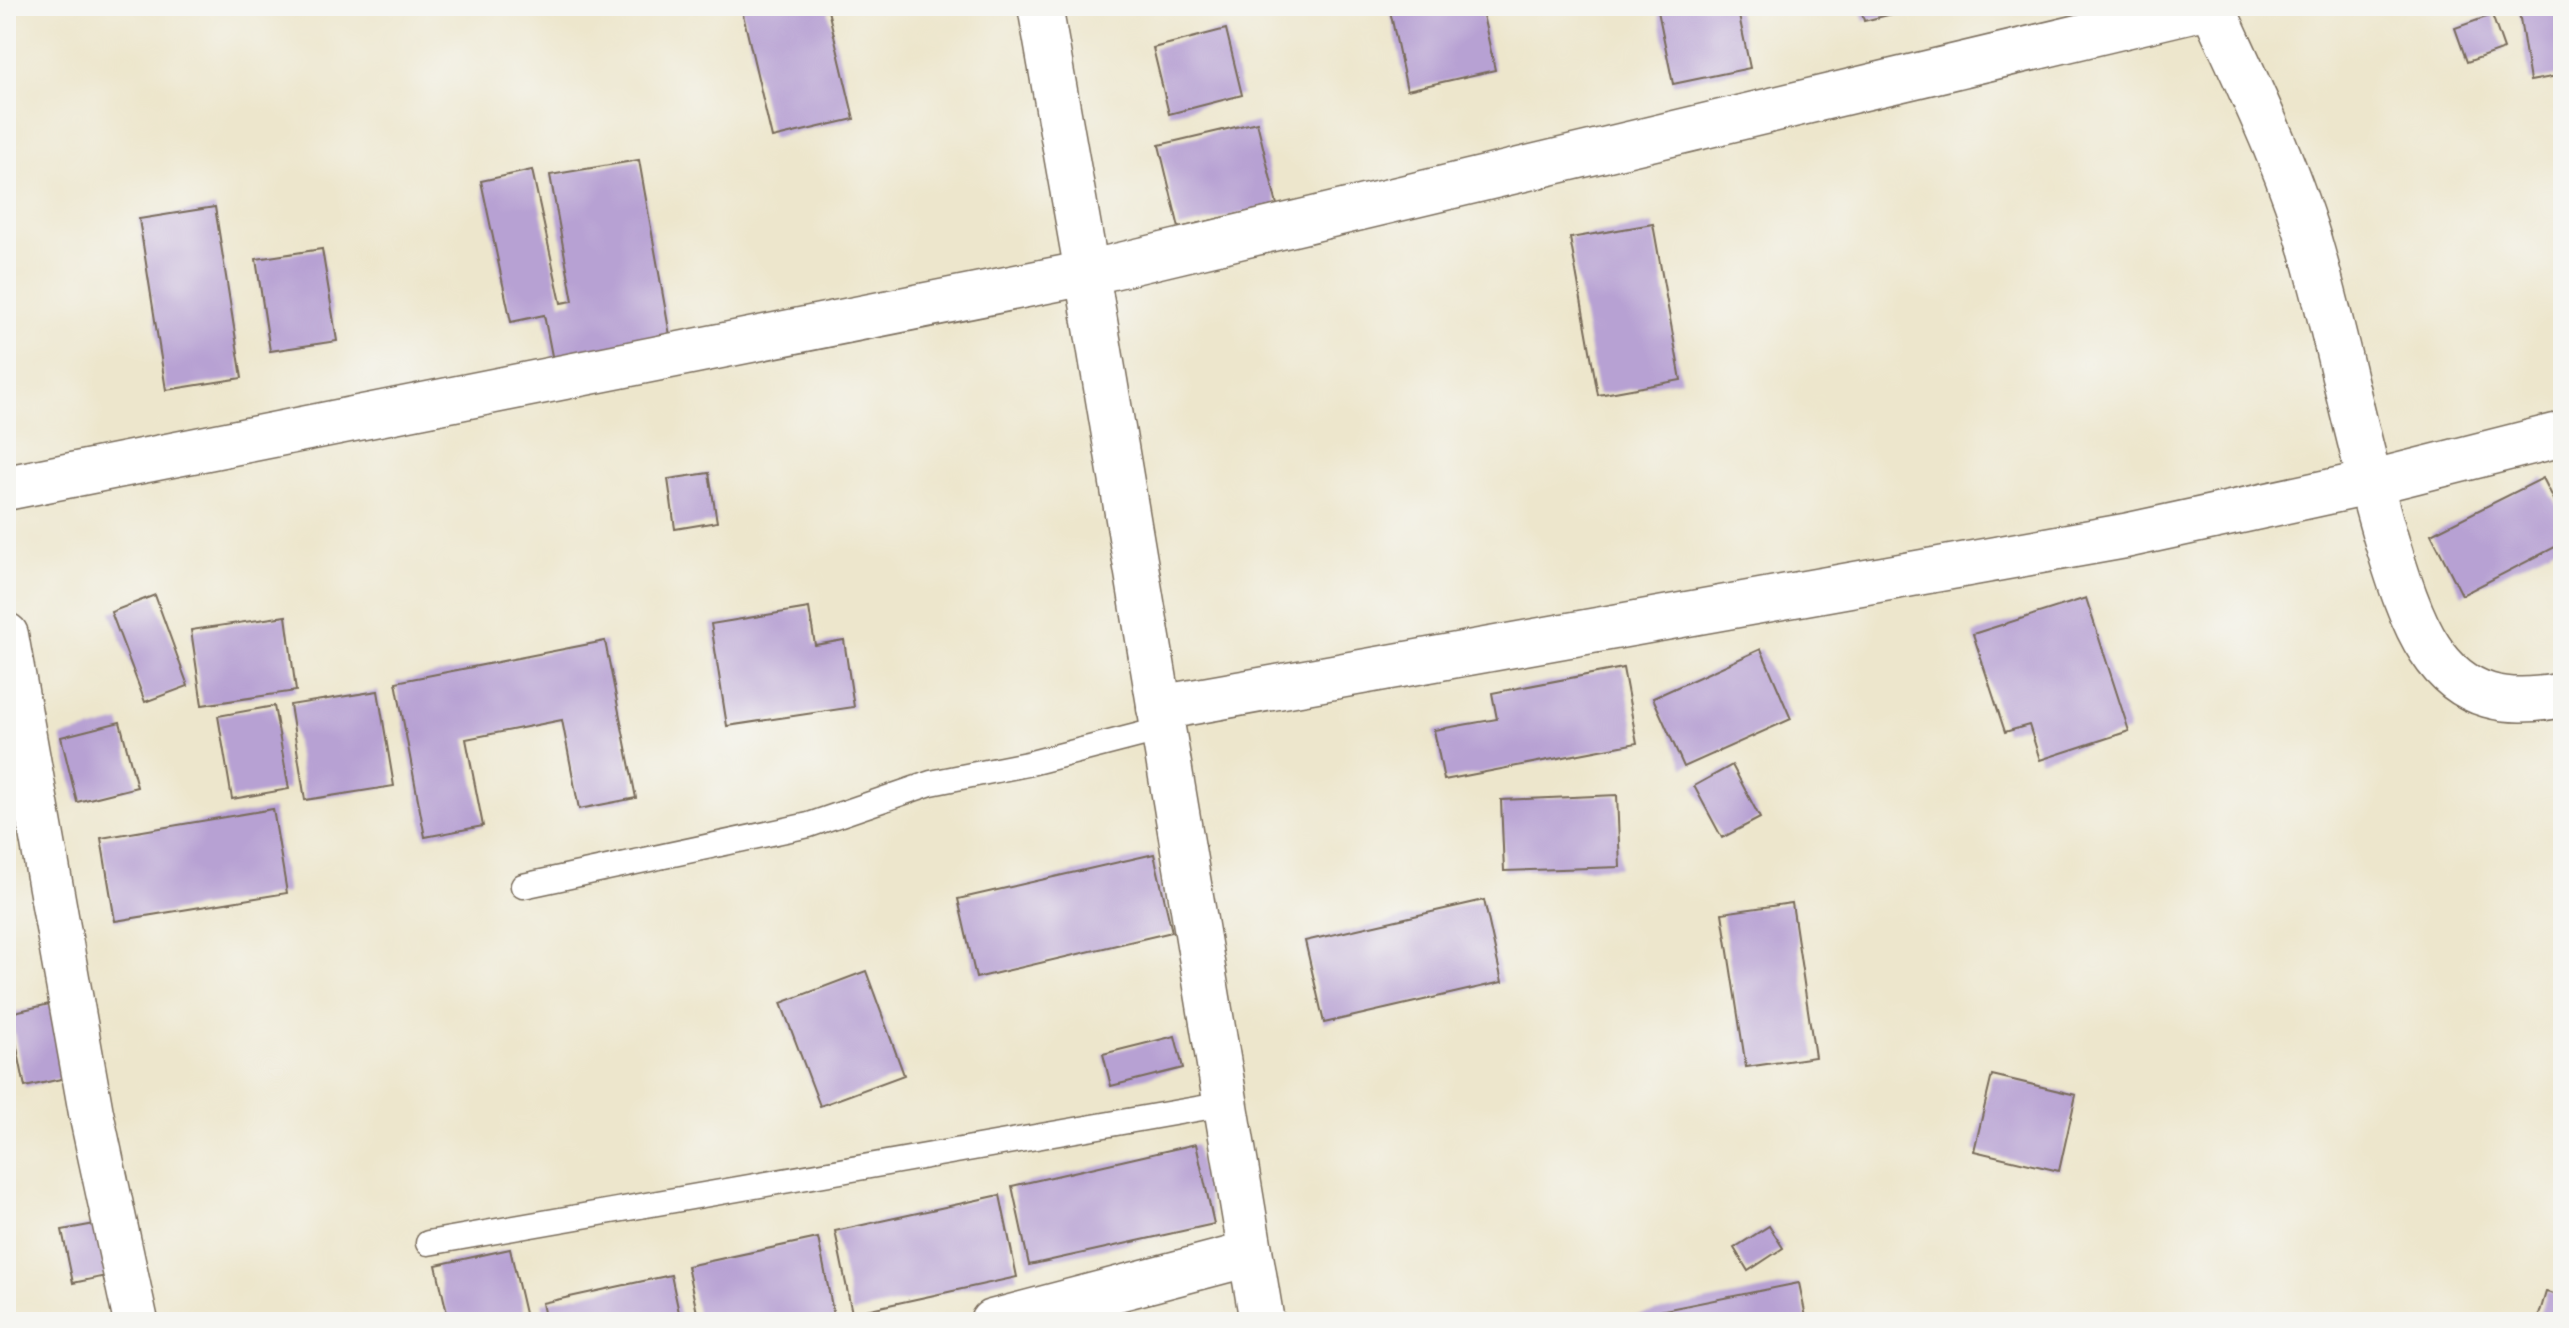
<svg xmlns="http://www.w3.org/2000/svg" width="2569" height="1328" viewBox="0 0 2569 1328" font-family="'Playpen Sans',sans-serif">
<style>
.building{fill:#b7a1d3}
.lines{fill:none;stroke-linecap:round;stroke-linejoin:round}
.lane-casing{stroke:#796c5b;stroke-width:27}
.street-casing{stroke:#796c5b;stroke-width:47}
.lane{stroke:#fff;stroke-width:24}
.street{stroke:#fff;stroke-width:44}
</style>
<rect width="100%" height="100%" fill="#f6f6f2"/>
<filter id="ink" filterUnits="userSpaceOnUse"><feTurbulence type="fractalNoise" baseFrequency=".0125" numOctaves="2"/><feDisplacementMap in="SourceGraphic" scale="16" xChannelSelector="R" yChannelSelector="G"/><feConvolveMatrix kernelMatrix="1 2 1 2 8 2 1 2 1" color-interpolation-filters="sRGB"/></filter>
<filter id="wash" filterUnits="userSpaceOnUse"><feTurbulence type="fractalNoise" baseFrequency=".006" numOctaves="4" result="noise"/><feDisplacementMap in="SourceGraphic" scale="32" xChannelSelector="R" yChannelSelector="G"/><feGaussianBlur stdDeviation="1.8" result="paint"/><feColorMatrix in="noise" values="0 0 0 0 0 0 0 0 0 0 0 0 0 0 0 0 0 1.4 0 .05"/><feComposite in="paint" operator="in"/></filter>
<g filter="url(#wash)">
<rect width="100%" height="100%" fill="#ede6cc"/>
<g id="blocks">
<g class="building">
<path d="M741,6H827L854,119L772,138Z"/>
<path d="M1389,6H1481L1495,70L1407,90Z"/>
<path d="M1657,6H1737L1750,68L1673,84Z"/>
<path d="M1860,6H1920V7L1864,21Z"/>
<path d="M2518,6H2563V75L2530,81Z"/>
<path d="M2492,15L2504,49L2467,62L2455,28Z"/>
<path d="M1226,29L1242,95L1169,114L1153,48Z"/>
<path d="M1257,122L1277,205L1179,228L1159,145Z"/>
<path d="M639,160L671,341L553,361L544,315L511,322L481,181L532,170L561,303L573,301L550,175Z"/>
<path d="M215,207L242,378L166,390L139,219Z"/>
<path d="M1653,224L1681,380L1598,395L1570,238Z"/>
<path d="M322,249L337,341L270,351L256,259Z"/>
<path d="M709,473L717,522L675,529L668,479Z"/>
<path d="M2543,478L2563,517V543L2462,595L2431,534Z"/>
<path d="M155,595L188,686L145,702L111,612Z"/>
<path d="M2086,598L2129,731L2040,760L2029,725L2005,732L1973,634Z"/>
<path d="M809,608L815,645L844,640L854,707L727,726L711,624Z"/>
<path d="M286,616L296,691L202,705L191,630Z"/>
<path d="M605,641L636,798L579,809L562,720L466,739L483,826L425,837L396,682Z"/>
<path d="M1761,649L1791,719L1684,767L1653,698Z"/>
<path d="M1623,668L1637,743L1444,780L1434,730L1497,719L1492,693Z"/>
<path d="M378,691L394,786L305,800L290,705Z"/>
<path d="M274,706L289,789L232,799L218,716Z"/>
<path d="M120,722L137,787L77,802L61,737Z"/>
<path d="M1732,765L1760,818L1722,838L1694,786Z"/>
<path d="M1617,795L1620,867L1504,871L1501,800Z"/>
<path d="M273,809L287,893L115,921L101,838Z"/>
<path d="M1154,854L1172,932L976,978L958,899Z"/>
<path d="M1484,900L1502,982L1324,1023L1305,941Z"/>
<path d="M1792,903L1815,1057L1746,1067L1722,913Z"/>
<path d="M866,971L904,1075L820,1106L781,1003Z"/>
<path d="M54,1003L70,1077L25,1087L10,1013Z"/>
<path d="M1175,1036L1183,1068L1111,1086L1103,1054Z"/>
<path d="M1992,1075L2076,1095L2059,1171L1974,1151Z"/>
<path d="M1196,1144L1214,1224L1029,1265L1012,1186Z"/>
<path d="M1000,1195L1017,1277L852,1313L835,1231Z"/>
<path d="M95,1224L106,1276L73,1283L62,1230Z"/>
<path d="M1769,1226L1783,1248L1748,1271L1734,1248Z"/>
<path d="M818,1238L835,1321L699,1322L687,1266Z"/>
<path d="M510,1249L527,1322H449L436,1265Z"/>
<path d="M671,1275L681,1322H546L542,1303Z"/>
<path d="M1799,1283L1807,1322H1609V1321Z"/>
<path d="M2546,1292L2563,1296V1322H2537Z"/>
</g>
</g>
</g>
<g filter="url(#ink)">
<use href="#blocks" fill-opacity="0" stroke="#796c5b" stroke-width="2"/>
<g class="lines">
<g class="lane-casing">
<g id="lane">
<path d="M523,886L809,825L931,783L1027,764L1163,729"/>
<path d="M428,1243L1225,1104"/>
</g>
</g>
<g class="street-casing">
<g id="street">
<path d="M1040,6L1087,273L1262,1322"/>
<path d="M2212,6C2249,87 2289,168 2313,254C2340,349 2358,447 2387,542C2397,575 2411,621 2430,649C2463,700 2508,706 2563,695"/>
<path d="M6,488L1087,273L2209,6"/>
<path d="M6,635L91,1113L136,1322"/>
<path d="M1159,708L2125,536L2369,483L2563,434"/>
<path d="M992,1322L1250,1254"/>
</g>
</g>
<use href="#lane" class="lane"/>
<use href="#street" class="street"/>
</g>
</g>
<rect width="2569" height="1328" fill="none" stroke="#f6f6f2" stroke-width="32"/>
</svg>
